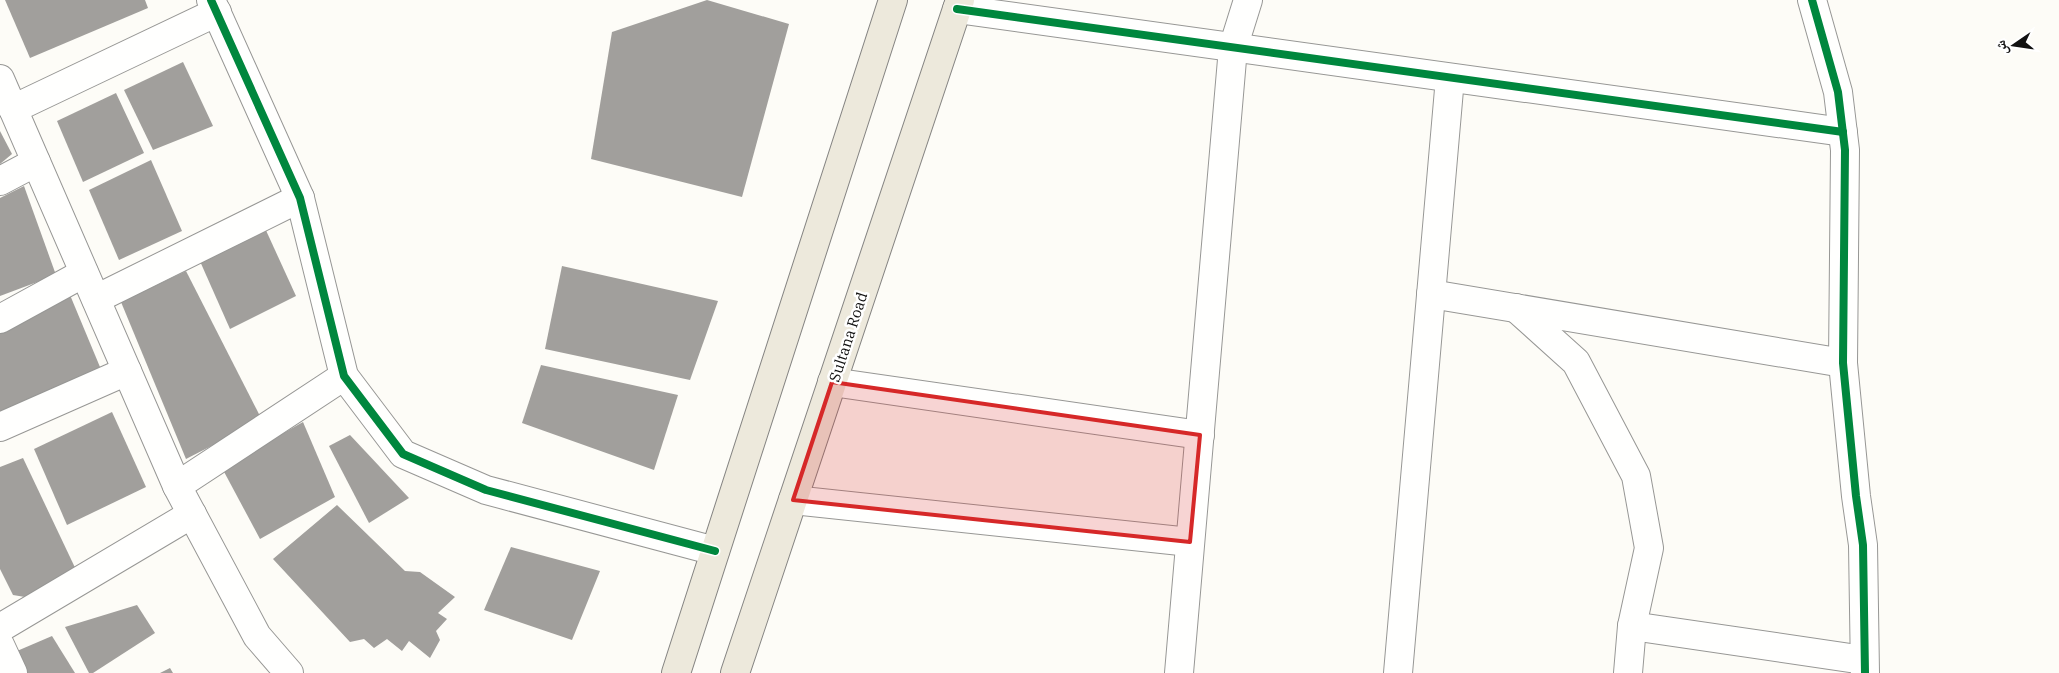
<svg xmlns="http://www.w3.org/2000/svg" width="2059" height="673" viewBox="0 0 2059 673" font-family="'IBM Plex Serif','Noto Naskh Arabic',serif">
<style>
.building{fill:#a19f9c}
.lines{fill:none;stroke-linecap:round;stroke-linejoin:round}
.minor-casing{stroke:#979795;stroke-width:30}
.major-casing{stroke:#858482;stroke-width:30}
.minor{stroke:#fffffe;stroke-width:28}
.major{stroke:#ede9dc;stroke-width:28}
.cycleway-casing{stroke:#fff;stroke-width:11}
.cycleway{stroke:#00873e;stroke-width:8}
.marked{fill:#d62828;fill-opacity:0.2;stroke:#d62828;stroke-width:4;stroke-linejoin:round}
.labels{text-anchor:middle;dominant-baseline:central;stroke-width:5;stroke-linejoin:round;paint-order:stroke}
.street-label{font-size:15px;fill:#111;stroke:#fff}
</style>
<rect width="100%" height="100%" fill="#fdfcf7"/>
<g class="building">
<path d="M5,0H145L148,8L30,58Z"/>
<path d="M707,0L789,24L742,197L591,159L612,32Z"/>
<path d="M183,62L213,126L153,150L124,90Z"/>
<path d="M116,93L144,153L83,182L57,121Z"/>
<path d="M0,131L12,154L0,164Z"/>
<path d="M151,160L182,231L119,260L89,190Z"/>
<path d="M24,186L56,275L0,296V198Z"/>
<path d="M264,226L296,296L230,329L199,259Z"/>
<path d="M562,266L718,301L690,380L545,349Z"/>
<path d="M186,271L262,420L186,459L121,302Z"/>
<path d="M70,295L100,367L0,417V330Z"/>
<path d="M541,365L678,395L654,470L522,423Z"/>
<path d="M112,412L146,487L67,525L34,449Z"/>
<path d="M303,422L335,497L260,539L222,468Z"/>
<path d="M350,435L409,498L369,523L329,446Z"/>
<path d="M23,458L79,576L31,598L13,595L0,569V467Z"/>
<path d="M337,505L405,571L420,572L455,597L438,613L447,619L436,631L440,640L430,658L409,641L402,651L387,639L374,648L364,639L350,642L273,559Z"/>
<path d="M511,547L600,571L572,640L484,610Z"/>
<path d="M137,605L155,633L93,673H89L65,627Z"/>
<path d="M52,636L75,673H20L10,654Z"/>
<path d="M170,668L173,673H160Z"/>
</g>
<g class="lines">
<g class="minor-casing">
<g id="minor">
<path d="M211,0L300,198L344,376L403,454L486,490L715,551"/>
<path d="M1812,0L1838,92L1845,150L1843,363L1856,496L1863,545L1865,673"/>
<path d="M957,9L1843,132"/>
<path d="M0,79L177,486L257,636L289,673"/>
<path d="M13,109L217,12"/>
<path d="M0,181L36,162"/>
<path d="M1431,294L1843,363"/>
<path d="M96,299L300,198"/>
<path d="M1516,308L1576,362L1636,476L1649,548L1632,626L1628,673"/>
<path d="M0,319L84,273"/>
<path d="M832,382L1200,435"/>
<path d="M0,427L127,371"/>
<path d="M177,486L344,376"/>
<path d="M793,500L1190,542"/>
<path d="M1632,626L1864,660"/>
<path d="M0,628L192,514"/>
<path d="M0,645L13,673"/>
<path d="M1179,673L1233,48L1248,0"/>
<path d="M1398,673L1450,78"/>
</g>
</g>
<g class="major-casing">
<g id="major">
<path d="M676,673L893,0"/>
<path d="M735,673L960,0"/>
</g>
</g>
<use href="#minor" class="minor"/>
<use href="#major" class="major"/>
<g class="cycleway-casing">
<g id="cycleway">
<path d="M211,0L300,198L344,376L403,454L486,490L715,551"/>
<path d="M1812,0L1838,92L1845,150L1843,363L1856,496L1863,545L1865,673"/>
<path d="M957,9L1843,132"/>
</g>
</g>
<use href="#cycleway" class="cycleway"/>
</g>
<path class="marked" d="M832,382L1200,435L1190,542L793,500Z"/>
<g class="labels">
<g class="street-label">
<text transform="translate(848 337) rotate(-72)">Sultana Road</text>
</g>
</g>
<g transform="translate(2014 45) rotate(257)" stroke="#ffffff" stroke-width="4" paint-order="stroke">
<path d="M0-4L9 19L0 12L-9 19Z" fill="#111111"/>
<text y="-8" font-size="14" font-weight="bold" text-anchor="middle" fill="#111111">ش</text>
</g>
</svg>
